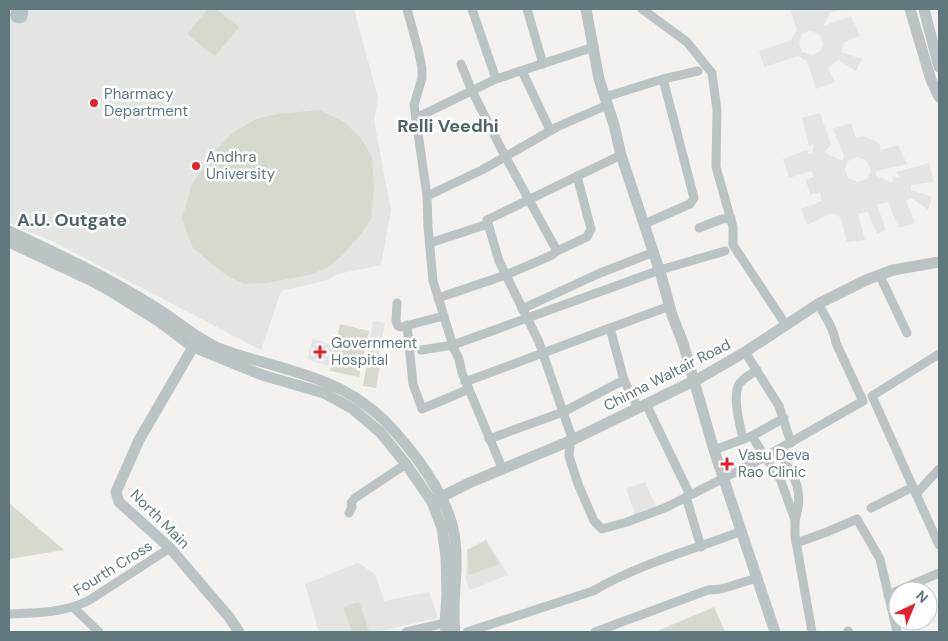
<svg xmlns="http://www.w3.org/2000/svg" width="948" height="641" viewBox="0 0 948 641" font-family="'DM Sans',sans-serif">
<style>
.built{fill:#e4e4e3;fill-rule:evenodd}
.green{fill:#d5d9ce}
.water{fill:#b3c4c4}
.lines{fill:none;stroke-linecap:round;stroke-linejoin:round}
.minor{stroke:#bcc3c4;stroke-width:9}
.tertiary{stroke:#bcc3c4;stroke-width:11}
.poi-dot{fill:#e4202e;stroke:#fff;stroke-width:2}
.labels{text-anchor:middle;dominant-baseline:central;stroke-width:5;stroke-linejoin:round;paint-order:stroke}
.poi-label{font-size:15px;fill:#5e787b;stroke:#fff;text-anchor:start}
.street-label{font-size:15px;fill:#5e787b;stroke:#fff}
.quarter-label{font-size:18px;font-weight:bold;fill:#506366;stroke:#fff}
</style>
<rect width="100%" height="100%" fill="#f4f2ef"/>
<g class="built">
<path d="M9,9H354L378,98L374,121L391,210L381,265L338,274L327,280L281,291L261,350L54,242L9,223Z"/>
<path d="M790,9H850L830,12L823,26L851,16L860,36L844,42L841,52L862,59L856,71L838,60L828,68L835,82L816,89L807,61L798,56L764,67L759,51L791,40L797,30ZM811,31L820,35L823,44L821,51L812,55L802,52L799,43L802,33Z"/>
<path d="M820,113L831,145L824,152L842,161L844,155L833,129L851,123L856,138L863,136L879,143L881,150L898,145L907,164L877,171L875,175L892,183L894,177L900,178L896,172L929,163L934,182L911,185V190L932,197L928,210L912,198L906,201L915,223L899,228L888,202L877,205L886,230L877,234L868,212L858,214L865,240L847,242L840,217L832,213L807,225L801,209L822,201L820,192L810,195L806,180L814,177L811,171L789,178L783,159L807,150L808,154H812L814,144L809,145L802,118ZM857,157L867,161L871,171L867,179L858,182L848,178L845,169L848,161Z"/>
<path d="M373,321L385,323L379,356L367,354Z"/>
<path d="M313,339L334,346L328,366L307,359Z"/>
<path d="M645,482L656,506L635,514L626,489Z"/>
<path d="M486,539L508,575L470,590L466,580L467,550Z"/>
<path d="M358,563L375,574L384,601L429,592L438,618L377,632H319L305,584Z"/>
</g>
<g class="green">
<path d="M208,9H216L239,27L215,56L187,34Z"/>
<path d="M319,110L344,122L360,137L372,157L374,188L371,219L361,234L344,253L331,265L313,274L267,283L244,284L226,275L193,248L182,219L192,184L212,155L231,134L256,119L278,114Z"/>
<path d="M340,324L369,331L359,377L330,371Z"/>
<path d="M367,362L380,365L376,388L363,386Z"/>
<path d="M9,503L64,550L9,559Z"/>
<path d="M486,541L499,564L469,575L467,550Z"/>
<path d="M359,602L369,631L352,632L343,607Z"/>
<path d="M714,607L725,632H655Z"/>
</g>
<path class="water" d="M12,9H27L28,11C29,22 22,26 12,21L10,15Z"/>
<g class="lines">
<g class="minor">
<path d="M407,9L419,53L422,69V78L414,105L427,196L428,227L433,281L454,349L459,359L462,373L503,470"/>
<path d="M472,9L496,79L594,47"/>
<path d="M527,9L543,64"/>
<path d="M642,9L687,42L712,73L717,110L716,167L733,227V245L786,325"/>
<path d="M522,71L550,130"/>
<path d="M605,97L663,79L698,71"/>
<path d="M416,118L496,79"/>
<path d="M427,196L482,170L557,127L607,105"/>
<path d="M644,224L690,204L694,198L663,79"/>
<path d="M699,228L722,219L731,218"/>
<path d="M430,243L488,224"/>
<path d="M557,251L587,237L591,229L577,176"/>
<path d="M879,274L907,333"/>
<path d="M438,298L506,275L552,255L557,251L505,156L472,91L461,64"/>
<path d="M397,303L396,321L398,326L401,327L444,316"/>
<path d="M522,309L600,273L654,252"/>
<path d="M407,325L413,384L422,409L469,389"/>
<path d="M421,350L453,345L660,270L725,251"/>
<path d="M745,352L779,406L791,443"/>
<path d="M939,354L872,396L939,545"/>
<path d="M624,380L563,412L571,435L569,456L578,484L594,521L602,529L627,522L667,507L765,457L752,436"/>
<path d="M465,382L610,328"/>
<path d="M646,404L690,495"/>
<path d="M638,408L624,380L610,328L670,306"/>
<path d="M489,439L563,412L539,342L499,261L487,220L621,155"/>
<path d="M743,439C740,425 733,400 738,386C741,379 750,375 757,370"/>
<path d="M714,450L752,436L784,418"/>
<path d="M778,451C794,476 805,489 795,520"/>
<path d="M916,494L939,469"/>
<path d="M686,497L701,547"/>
<path d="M871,508L913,487"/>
<path d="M349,513L352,507L351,503L355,498L406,464"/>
<path d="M796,543L827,532L857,519L880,559L897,632"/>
<path d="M888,595L939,573"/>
<path d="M74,608L99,632"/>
<path d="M9,614C37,613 62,613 88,601L170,548"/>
<path d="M848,631L849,632"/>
<path d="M406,632L445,623"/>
<path d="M467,632L593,591C639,564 692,550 742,531"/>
<path d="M595,632L708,590L721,589L757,578"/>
<path d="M812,632L795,536V520L781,481L775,471L765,457L863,401L836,343C834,329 825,316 818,304"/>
</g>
<g class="tertiary">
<path d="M586,9L599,79L614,125L621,155L661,275L672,315L683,343L714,450L775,632"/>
<path d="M910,9L931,80L939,97"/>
<path d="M924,9L939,67"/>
<path d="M9,231C58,254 107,277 153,306C175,319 193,336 216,347C225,351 235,354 245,357C272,365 301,372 327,383C347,391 368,405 384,420C411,448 448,495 454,534C460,567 451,600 455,632"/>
<path d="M9,242L92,281L112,292L160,322L193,347L262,375L324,393L353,409L380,432L406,464L432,502L442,528L446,557L447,595L445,623L446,632"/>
<path d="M196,342L139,440L116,492L119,502L170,548L229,617L239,632"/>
<path d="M435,500L469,483L572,440L700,378L745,352L818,304L866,280L893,270L939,262"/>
</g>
</g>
<g class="poi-dot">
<circle cx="94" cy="103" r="5"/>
<circle cx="196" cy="166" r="5"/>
<path d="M317.5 344.5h5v5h5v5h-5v5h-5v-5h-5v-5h5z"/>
<path d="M724.5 456.5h5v5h5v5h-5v5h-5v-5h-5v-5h5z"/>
</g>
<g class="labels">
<g class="poi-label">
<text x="104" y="94">Pharmacy<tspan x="104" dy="17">Department</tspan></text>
<text x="206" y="157">Andhra<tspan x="206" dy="17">University</tspan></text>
<text x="331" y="343">Government<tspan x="331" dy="17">Hospital</tspan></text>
<text x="738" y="455">Vasu Deva<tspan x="738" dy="17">Rao Clinic</tspan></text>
</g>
<g class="street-label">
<text transform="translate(667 375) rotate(-27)">Chinna Waltair Road</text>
<text transform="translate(160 519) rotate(45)">North Main</text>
<text transform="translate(113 568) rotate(-32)">Fourth Cross</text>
</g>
<g class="quarter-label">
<text x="448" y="126">Relli Veedhi</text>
<text x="72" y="220">A.U. Outgate</text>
</g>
</g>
<rect width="948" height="641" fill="none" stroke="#5e787b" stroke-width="20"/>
<g transform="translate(913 606) rotate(44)"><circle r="24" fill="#ffffff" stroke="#bfc9ca"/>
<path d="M0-4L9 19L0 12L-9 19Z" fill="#e4202e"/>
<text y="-8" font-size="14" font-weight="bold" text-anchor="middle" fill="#5e787b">N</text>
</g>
</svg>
